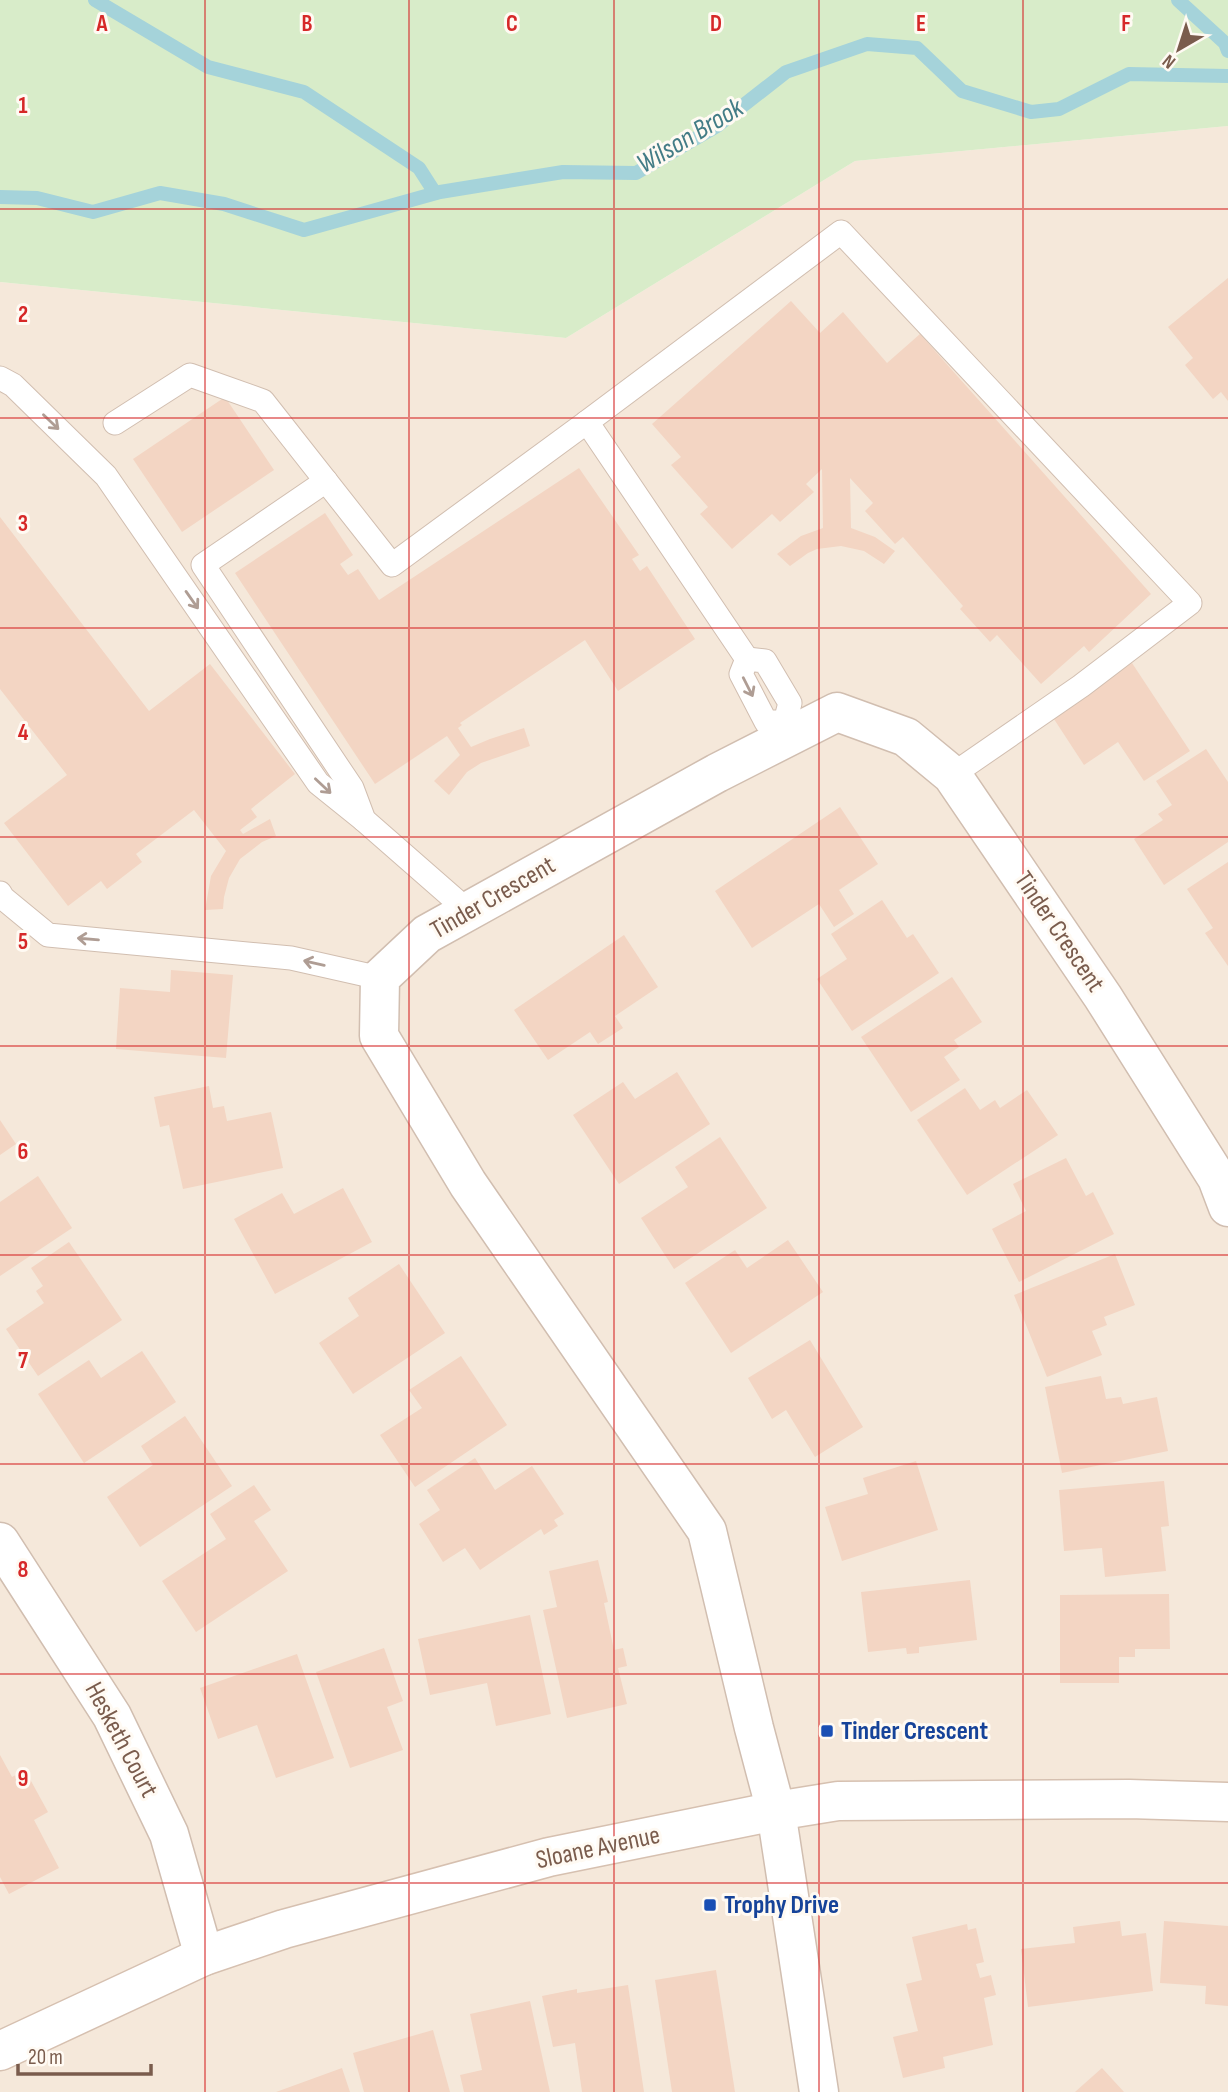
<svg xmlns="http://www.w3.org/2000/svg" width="1228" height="2092" viewBox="0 0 1228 2092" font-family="'Sofia Sans Condensed',sans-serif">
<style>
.residential{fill:#f5e8da}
.green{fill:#d8ecc9}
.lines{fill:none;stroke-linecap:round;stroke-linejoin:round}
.stream{stroke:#a5d3da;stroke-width:14}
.building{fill:#f3d5c3}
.lane-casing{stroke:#d1beb0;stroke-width:25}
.street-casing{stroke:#d1beb0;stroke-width:41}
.secondary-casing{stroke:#d6c0b0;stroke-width:41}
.lane{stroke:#fff;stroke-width:23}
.street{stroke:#fff;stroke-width:38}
.secondary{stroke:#fff;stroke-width:38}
.oneway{stroke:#af9d94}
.grid{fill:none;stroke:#d62828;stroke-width:2;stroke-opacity:0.55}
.transit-dot{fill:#1a4fb4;stroke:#fffaf3;stroke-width:2.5}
.labels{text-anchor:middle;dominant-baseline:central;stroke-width:6;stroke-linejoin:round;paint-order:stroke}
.street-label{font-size:26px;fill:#7a5c4d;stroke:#fffaf3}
.transit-label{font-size:26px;font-weight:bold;fill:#164399;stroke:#fffaf3;text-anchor:start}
.water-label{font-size:28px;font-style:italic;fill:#437c86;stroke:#fffaf3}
.grid-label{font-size:23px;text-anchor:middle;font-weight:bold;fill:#d62828;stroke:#fffaf3;stroke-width:6;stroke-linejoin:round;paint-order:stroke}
</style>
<rect width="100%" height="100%" fill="#fdf6ec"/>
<path class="residential" d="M1228,126V2092H0V282L566,338L855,161Z"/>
<path class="green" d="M0,0H1228V126L855,161L566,338L0,282Z"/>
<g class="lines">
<g class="stream">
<path d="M95,0L208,67L304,92L419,168L435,193"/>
<path d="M1178,0L1225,43L1228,51"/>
<path d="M0,197L37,198L93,212L160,193L224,204L304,230L440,192L563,172L636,173L717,126L786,72L867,44L917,48L962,91L1031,112L1059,109L1129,74L1228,76"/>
</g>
</g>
<g class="building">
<path d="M1228,278V401L1221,392L1213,399L1185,365L1193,358L1168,327Z"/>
<path d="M791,301L820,333L843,312L887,363L920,334L1151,594L1089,652L1084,646L1041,684L997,635L990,642L960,609L963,606L903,537L895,544L865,511L873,503L850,478L851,528L875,537L895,551L884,564L864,551L841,546L817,549L808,553L790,566L777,554L801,536L823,528L822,469L806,484L814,492L780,522L772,514L732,549L700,514L708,507L671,465L681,457L652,424Z"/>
<path d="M225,397L274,470L182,532L133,459Z"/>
<path d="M579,468L639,555L632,559L640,571L647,566L695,639L618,691L585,640L460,723L462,725L458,728L471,747L490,739L524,728L530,746L481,763L467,772L449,795L434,781L460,755L447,736L375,784L235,573L325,513L353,555L340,564L348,575L358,569L379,600Z"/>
<path d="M0,517L149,711L210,664L295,774L251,809L257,817L240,830L243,834L270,819L276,836L262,842L240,859L229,878L224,897L223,909L205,910L211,876L226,851L194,810L136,854L142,862L107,889L101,881L68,906L4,823L67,775L0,689Z"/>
<path d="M1132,663L1190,751L1144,781L1118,742L1084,765L1052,716Z"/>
<path d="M1206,749L1228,782V842L1164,885L1134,839L1163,820L1158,814L1172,805L1156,781Z"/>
<path d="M840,807L878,864L839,890L854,914L834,927L819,904L752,948L715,891Z"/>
<path d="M1228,862V966L1205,933L1213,928L1187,889Z"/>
<path d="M882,900L907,938L913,934L939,973L852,1031L817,979L847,959L831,934Z"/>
<path d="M624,935L658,987L615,1016L623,1028L598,1044L590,1032L548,1060L514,1010Z"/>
<path d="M171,970L233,975L226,1058L116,1049L120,988L170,992Z"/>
<path d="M952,977L982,1022L954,1040L959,1047L944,1057L960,1080L911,1112L861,1037Z"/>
<path d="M677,1072L710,1124L619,1184L573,1115L623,1082L635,1099Z"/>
<path d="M209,1086L213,1108L224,1106L227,1121L271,1112L283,1168L183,1189L169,1125L160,1127L154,1097Z"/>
<path d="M965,1088L980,1110L995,1100L1000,1108L1027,1090L1058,1135L967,1195L917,1120Z"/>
<path d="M0,1120L16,1144L0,1155Z"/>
<path d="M720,1137L767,1208L674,1269L641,1218L688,1187L675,1167Z"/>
<path d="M1066,1158L1086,1196L1093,1192L1114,1234L1019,1282L992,1229L1026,1211L1013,1184Z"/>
<path d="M38,1176L72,1228L0,1276V1202Z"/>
<path d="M343,1188L372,1242L275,1294L234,1219L282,1193L294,1214Z"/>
<path d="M788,1240L823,1292L731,1353L685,1283L735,1250L747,1268Z"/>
<path d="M69,1242L122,1320L38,1376L6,1329L44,1303L36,1291L43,1286L31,1268Z"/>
<path d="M1115,1254L1135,1305L1104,1317L1107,1325L1092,1331L1102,1355L1047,1377L1014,1295Z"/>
<path d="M399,1264L445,1333L353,1394L319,1343L359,1316L348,1298Z"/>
<path d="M810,1340L863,1427L815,1457L786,1410L772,1419L748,1378Z"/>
<path d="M142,1351L176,1402L84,1463L38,1394L89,1360L101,1378Z"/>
<path d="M461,1356L507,1425L415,1487L380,1435L422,1408L409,1390Z"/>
<path d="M1101,1376L1106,1399L1121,1397L1123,1404L1157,1397L1168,1451L1062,1473L1045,1387Z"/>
<path d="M185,1416L232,1486L140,1547L107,1497L153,1465L141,1446Z"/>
<path d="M475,1458L495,1490L532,1466L564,1514L554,1520L558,1526L544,1535L541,1529L480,1570L465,1548L443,1562L419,1524L440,1510L427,1490Z"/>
<path d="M916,1461L938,1530L842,1561L825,1507L868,1494L863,1478Z"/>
<path d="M1164,1481L1169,1526L1161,1527L1166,1571L1105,1577L1102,1548L1064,1551L1059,1490Z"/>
<path d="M254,1485L271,1510L254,1521L288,1571L196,1632L162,1581L226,1539L210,1514Z"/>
<path d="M598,1560L608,1602L604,1603L614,1650L623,1648L627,1666L618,1668L627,1704L567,1718L543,1610L557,1607L549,1571Z"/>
<path d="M970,1580L977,1640L919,1647V1653L907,1654L906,1648L868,1652L861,1592Z"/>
<path d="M1169,1594L1170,1649H1135V1657H1119V1683H1060V1595Z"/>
<path d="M530,1615L551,1714L496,1726L487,1683L430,1695L418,1639Z"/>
<path d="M384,1648L403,1701L387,1707L403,1750L350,1768L316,1672Z"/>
<path d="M297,1654L334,1758L276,1778L257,1725L218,1739L200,1688Z"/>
<path d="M0,1755L12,1777L25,1770L48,1812L34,1820L59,1868L9,1894L0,1877Z"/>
<path d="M1120,1921L1122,1936L1146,1933L1153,1991L1028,2007L1021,1949L1075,1943L1073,1927Z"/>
<path d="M1164,1921L1228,1926V2006L1205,2004L1206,1986L1160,1983Z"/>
<path d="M967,1924L968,1930L976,1928L984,1962L976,1964L980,1978L991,1975L996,1995L984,1998L993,2045L943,2057L945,2068L903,2078L893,2037L918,2031L906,1984L922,1980L912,1937Z"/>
<path d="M716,1970L735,2092H672L655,1980Z"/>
<path d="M628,1985L644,2092H582L575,2043L553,2047L542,1996L577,1989V1993Z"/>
<path d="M530,2001L550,2092H464L460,2075L482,2070L470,2014Z"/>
<path d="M433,2030L450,2092H364L353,2053Z"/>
<path d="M342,2068L350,2092H276Z"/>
<path d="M1102,2068L1124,2092H1075Z"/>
</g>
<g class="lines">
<g class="lane-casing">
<g id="lane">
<path d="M0,378L13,385L106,476L318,783L364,820"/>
<path d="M115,423L190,375L263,401L392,565L587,422"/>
<path d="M326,481L203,565L352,788L364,820L468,911"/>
<path d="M747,659L587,422L841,232L1190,603L1081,686L952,775"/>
<path d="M785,722H766L741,674L747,659L765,661L790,703L785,722L792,735"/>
<path d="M0,893L3,898L48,935L291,958L380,978"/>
</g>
</g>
<g class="street-casing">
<g id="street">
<path d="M0,1542L112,1716L169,1834L204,1956"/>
<path d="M819,2092L776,1811L754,1728L707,1531L468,1184L379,1036L380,978L427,934L717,773L837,712L906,737L952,775L1103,997L1217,1178L1228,1207"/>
</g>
</g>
<g class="secondary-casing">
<path id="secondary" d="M0,2051L204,1956L284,1929L549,1857L776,1811L838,1801L1129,1799L1228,1802"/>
</g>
<use href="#lane" class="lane"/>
<use href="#street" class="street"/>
<use href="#secondary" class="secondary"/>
</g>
<defs><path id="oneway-shaft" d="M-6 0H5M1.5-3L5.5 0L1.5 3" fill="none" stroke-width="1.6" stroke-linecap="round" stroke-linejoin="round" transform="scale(1.75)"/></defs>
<g class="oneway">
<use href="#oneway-shaft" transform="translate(51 422) rotate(44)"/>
<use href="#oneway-shaft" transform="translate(192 600) rotate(55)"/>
<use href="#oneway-shaft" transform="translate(748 687) rotate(63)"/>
<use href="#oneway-shaft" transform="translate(323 786) rotate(43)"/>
<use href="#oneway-shaft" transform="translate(88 939) rotate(-175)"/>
<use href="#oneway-shaft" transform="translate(314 963) rotate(-167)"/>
</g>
<path class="grid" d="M205,0V2092M409,0V2092M614,0V2092M819,0V2092M1023,0V2092M0,209H1228M0,418H1228M0,628H1228M0,837H1228M0,1046H1228M0,1255H1228M0,1464H1228M0,1674H1228M0,1883H1228"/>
<g class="transit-dot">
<rect x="820" y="1724" width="14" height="14" rx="3.5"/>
<rect x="703" y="1898" width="14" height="14" rx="3.5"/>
</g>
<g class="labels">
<g class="street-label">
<text transform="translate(493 898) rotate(-30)">Tinder Crescent</text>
<text transform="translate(1059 932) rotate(56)">Tinder Crescent</text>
<text transform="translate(121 1740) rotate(62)">Hesketh Court</text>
<text transform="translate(598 1848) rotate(-12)">Sloane Avenue</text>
</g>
<g class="transit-label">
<text x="841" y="1731">Tinder Crescent</text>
<text x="724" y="1905">Trophy Drive</text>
</g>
<g class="water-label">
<text transform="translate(690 136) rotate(-31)">Wilson Brook</text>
</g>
</g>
<g class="grid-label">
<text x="102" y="31">A</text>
<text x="307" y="31">B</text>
<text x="512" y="31">C</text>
<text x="716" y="31">D</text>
<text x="921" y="31">E</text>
<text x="1126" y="31">F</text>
<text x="23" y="113">1</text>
<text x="23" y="322">2</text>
<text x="23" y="531">3</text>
<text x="23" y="740">4</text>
<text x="23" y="949">5</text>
<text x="23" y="1159">6</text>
<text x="23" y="1368">7</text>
<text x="23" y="1577">8</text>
<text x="23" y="1786">9</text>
</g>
<g transform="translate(1179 49) rotate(219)" stroke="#fffaf3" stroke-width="5" paint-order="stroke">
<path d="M0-5L12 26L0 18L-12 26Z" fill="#7a5c4d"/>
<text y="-10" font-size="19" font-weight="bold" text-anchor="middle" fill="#7a5c4d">N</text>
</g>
<path d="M18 2064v10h133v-10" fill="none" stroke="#7a5c4d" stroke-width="3.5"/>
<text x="28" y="2064" font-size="21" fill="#7a5c4d" stroke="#fffaf3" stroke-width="5" paint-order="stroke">20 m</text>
</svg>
